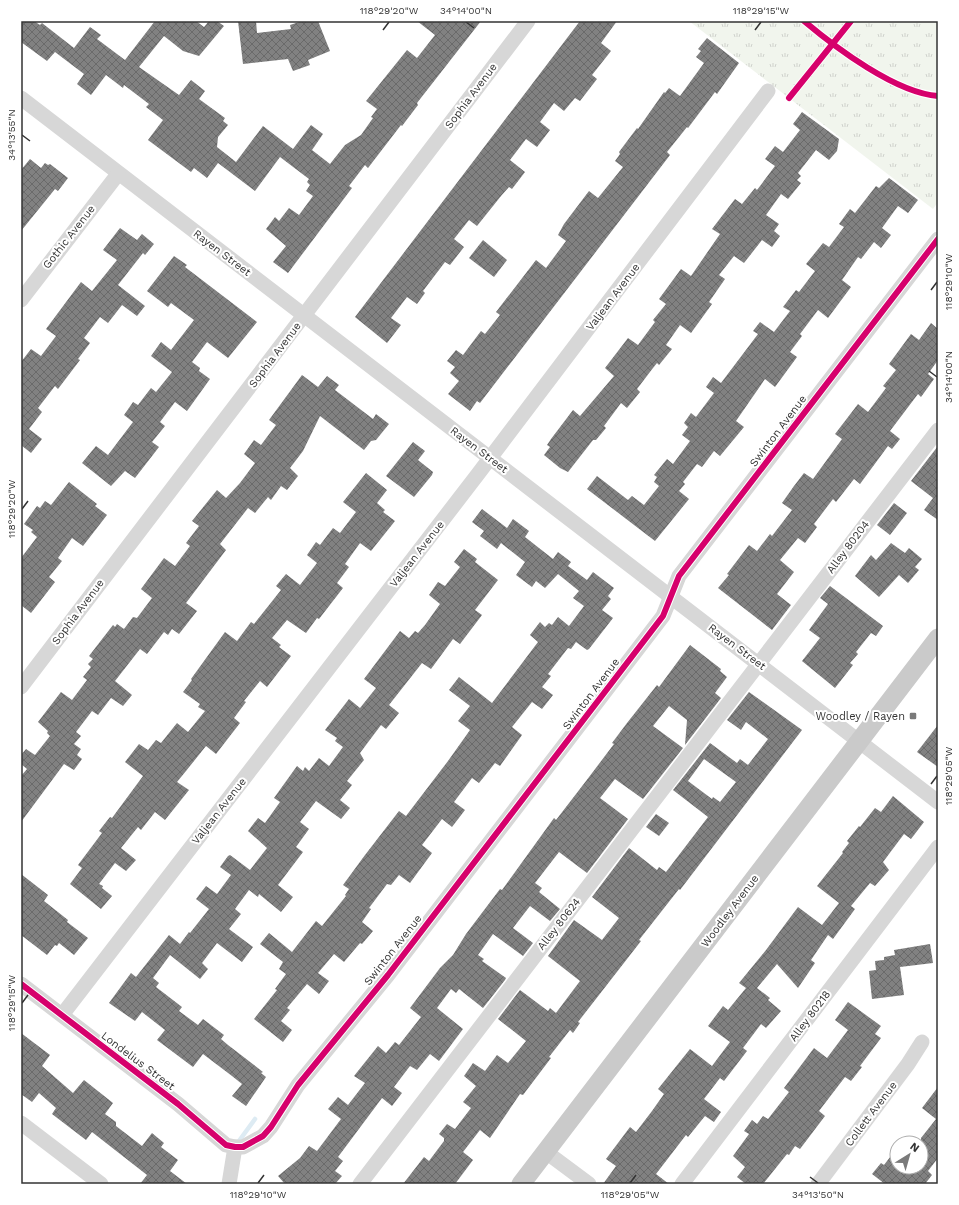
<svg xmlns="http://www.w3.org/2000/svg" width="959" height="1205" viewBox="0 0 959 1205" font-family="'Work Sans',sans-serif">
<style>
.park{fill:url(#park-tufts)}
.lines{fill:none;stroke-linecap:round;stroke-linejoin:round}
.stream{stroke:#ddebf3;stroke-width:4.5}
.building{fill:url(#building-cross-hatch);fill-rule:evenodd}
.minor{stroke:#d7d7d7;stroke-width:15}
.major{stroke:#cacaca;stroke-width:19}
.cycleway-casing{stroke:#fff;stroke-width:8}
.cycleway{stroke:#d6006c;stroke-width:6}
.ticks{fill:none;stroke:#333;stroke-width:1.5}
.poi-dot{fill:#7a7a7a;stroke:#fff;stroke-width:1.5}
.labels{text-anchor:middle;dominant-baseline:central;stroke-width:4;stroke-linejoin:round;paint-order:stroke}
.street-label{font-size:11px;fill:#333;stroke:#fff}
.poi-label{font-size:11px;fill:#333;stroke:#fff;text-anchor:end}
.neatline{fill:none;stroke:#333;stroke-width:1.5}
.ticks-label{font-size:10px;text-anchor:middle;fill:#333}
</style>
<defs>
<pattern id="park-tufts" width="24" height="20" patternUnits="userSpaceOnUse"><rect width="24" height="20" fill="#f1f5ed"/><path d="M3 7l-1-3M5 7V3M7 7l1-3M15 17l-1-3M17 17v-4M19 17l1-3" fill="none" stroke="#cfd2cc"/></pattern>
<pattern id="building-cross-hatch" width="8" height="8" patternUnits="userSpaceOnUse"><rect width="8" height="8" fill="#818181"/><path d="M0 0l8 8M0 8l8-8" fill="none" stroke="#6a6a6a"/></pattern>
</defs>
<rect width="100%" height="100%" fill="#fff"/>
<path class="park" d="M689,21H938V202L933,209Z"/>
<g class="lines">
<path class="stream" d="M236,1145L255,1119"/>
</g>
<g class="building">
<path d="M21,21H34L40,25L42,23L74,48L90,27L101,35L97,39L125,60L155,21H196L204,27L209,21H217L224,26L199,56L183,51L164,36L139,67L179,95L191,80L205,91L199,99L225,118L223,121L228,125L218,137L217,147L236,162L263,126L293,149L311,125L323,134L312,150L330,164L345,145L361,135L373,118L371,117L377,109L366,101L407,50L417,58L435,35L417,21H481L417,103L418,105L402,126L401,125L368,168L365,165L349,186L352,188L288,273L273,262L286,246L266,229L275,217L279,221L289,208L299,215L313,196L306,191L310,185L307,182L309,179L280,157L255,191L218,163L207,178L194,168L191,172L148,140L163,120L146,107L149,104L124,85L123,88L106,75L91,95L77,84L84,74L55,52L47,61L21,42Z"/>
<path d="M238,21H256L257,33L291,29L290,25L302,21H318L330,51L308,60L310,65L293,71L288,59L243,64Z"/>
<path d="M580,21H617L601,43L611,51L592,75L597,79L580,101L575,98L564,111L554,103L540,122L550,130L537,147L526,139L510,160L525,172L512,189L509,187L501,196L477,226L469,220L454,239L464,247L450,265L445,262L423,291L425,293L417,304L407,297L391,318L401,325L387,343L355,317Z"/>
<path d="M707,38L739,63L717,94L715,92L688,128L687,127L667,152L670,155L480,403L477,401L470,411L448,394L459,381L450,373L455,367L447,361L456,350L463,355L481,331L485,334L500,315L496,312L536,260L546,268L566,241L558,235L564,224L589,191L598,198L623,167L615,161L620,154L619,152L637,128L638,129L664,92L665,93L669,88L680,96L704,63L696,57L701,51L698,49Z"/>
<path d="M802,112L839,139L837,151L829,160L816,150L798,173L801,176L797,180L801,183L788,199L781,194L766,215L779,224L774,231L780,236L772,247L762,240L744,263L734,256L719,275L725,279L709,302L712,304L691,333L680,325L666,345L672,349L659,365L657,363L653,368L637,389L640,392L627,408L621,403L604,426L606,428L596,440H593L568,472L560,468L544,455L550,447L547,445L551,439L573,410L580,416L614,376L605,368L628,338L638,345L655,322L653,320L666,304L659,299L681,269L691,276L720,234L712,229L735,199L742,204L755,188L757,190L775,166L765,159L775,146L783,152L800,130L793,124Z"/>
<path d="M30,159L41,168L45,163L48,165L50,164L68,178L58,191L55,189L21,231V170Z"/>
<path d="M889,178L918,200L908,213L898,206L882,228L891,235L881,248L874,242L861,259L858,257L842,280L851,287L828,318L818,310L800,334L802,336L790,352L797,357L775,387L765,379L736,421L744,427L720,456L714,451L702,467L697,464L683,482L685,484L679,491L689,499L655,541L587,489L597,476L628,500L632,496L644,505L659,486L654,482L657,477L654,475L667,459L673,464L690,441L682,435L688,427L684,423L691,413L696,417L714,393L706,387L713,377L721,383L758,334L753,331L760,322L774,332L790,311L783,307L796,290L799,292L815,271L806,264L823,243L829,247L844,227L839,224L850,209L855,213L876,186L879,188Z"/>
<path d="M120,228L137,240L142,234L154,244L145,255L143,253L118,285L145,306L137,316L122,305L108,323L100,317L84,338L90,343L78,359L80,360L58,389L55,386L38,408L42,412L29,429L42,439L31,453L21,445V362L31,349L41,356L56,336L46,329L81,282L92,291L117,260L103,250Z"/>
<path d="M483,240L507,260L494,277L469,258Z"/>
<path d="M174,256L187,265L185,267L257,322L228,358L207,342L192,362L200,368L199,371L210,379L187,411L175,402L160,422L165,426L152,442L159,447L135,478L125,471L111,486L82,463L96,446L108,455L133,422L124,415L131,405L133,402L138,405L151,388L156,392L172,372L151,356L161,342L171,350L194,320L171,303L168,307L147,291Z"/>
<path d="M931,323L938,329V360L928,374L934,379L921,397L918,394L890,431L900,439L892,449L888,446L860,484L854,479L836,502L833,499L814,524L817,527L805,543L798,538L780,560L794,572L777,594L791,605L772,630L718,588L729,575L727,574L749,545L757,551L770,534L772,536L792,510L782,503L794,486L804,473L813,479L842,439L835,434L845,421L858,404L868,412L886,388L883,386L896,370L889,364L911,334L919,340Z"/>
<path d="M302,375L318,387L327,376L339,385L335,390L373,419L376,414L389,424L376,440L371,441L364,450L320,416L303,451L290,468L298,476L287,490L281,486L271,500L268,497L255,513L248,508L220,544L226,550L186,603L197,611L179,634L172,629L168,635L164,632L147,654L140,649L115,681L132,695L123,706L111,698L98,715L92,711L76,732L81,736L74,744L81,749L77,755L82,759L74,770L64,764L21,822V776L27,769L21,764V755L26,749L35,755L50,736L47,733L48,731L38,722L61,692L72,700L87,680L83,677L91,667L88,664L93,659L89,656L113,625L115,627L117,624L124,629L133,617L137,618L152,598L141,589L164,558L175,566L190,546L186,543L199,526L192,521L217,490L226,498L240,483L255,463L244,454L254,440L261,445L276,425L269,420Z"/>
<path d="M413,442L425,451L418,460L433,472L432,475L414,497L386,476Z"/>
<path d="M938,446V520L924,510L933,498L911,481Z"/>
<path d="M366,473L387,490L377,503L385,510L383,512L395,521L371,551L360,543L345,564L349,567L337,583L343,588L319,619L317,618L306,633L287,620L272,638L281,645L279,647L291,656L267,687L260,681L244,701L246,702L234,718L240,723L216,754L206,746L186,771L177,782L189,790L165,820L155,812L141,830L138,827L121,848L136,860L126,871L115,863L99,884L103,886L102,888L112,896L101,909L70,884L82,868L78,865L102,833L99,831L110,817L112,818L143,776L125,762L139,744L148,750L156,740L161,743L177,723L188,732L205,711L198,707L200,704L183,692L192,680L191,679L225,632L237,641L251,622L254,624L281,590L276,586L286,574L300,585L317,563L307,555L316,542L320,545L333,528L340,533L356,512L343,502Z"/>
<path d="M69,482L97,504L95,506L107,515L83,546L72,538L58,558L62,561L49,577L55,582L31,613L21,605V558L37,537L31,532L33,530L24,524L37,506L40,508L45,501L51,505Z"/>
<path d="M894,503L907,513L890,535L877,525Z"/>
<path d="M482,509L507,528L513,519L529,531L525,537L553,559L558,552L571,562L568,566L587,580L593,572L614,588L608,596L611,599L602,610L613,618L589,649L587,650L576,642L571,649L568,648L548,674L551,676L542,687L553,695L542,709L532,702L512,727L522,735L500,766L495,763L479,783L472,778L454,802L465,810L452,827L442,819L422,845L432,853L410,883L399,875L391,885L387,884L369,908L371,909L362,922L373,931L362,944L360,943L344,962L334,954L318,973L329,981L319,994L307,984L287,1008L290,1010L281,1021L292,1030L283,1042L254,1019L277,990L275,989L286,974L279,969L283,962L260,944L269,933L292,952L316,921L322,926L346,896L345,895L349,889L343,885L365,855L399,811L406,816L448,761L470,730L458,721L470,706L449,690L459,677L492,703L538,642L530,635L540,622L545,627L549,623L552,625L558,617L569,626L584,606L573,598L579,591L558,574L545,588L536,581L532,587L516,575L525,562L501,543L497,549L480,536L484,531L472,522Z"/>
<path d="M891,543L905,553L909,548L922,559L915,567L919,570L908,583L899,575L879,597L855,576L871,555L876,560Z"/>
<path d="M464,549L477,559L475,562L498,580L475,610L482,615L460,644L453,639L431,669L422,663L389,705L399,713L386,729L381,725L360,753L364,760L347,781L352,785L340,800L350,808L341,819L316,801L300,822L309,829L296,847L303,852L278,885L293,897L281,912L259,894L258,897L249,890L235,909L241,914L229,929L253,947L242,962L217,943L202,963L208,969L200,979L170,955L153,978L159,983L156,987L182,1007L179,1011L198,1025L203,1019L224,1035L221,1039L228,1045L263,1072L261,1073L266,1077L246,1106L232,1096L242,1084L232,1076L203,1054L193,1067L157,1040L165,1030L142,1012L135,1021L109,1003L131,973L136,977L169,935L180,944L189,932L190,933L209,909L196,899L206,886L217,894L231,875L220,867L228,856L230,855L250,870L267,848L248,831L258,818L265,823L280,802L274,798L297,766L303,771L305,767L309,771L319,758L329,766L343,747L335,741L337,738L325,730L349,699L360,708L376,688L364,679L400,631L409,638L415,631L418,633L425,625L440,604L429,595L438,582L445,586L460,567L454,562Z"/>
<path d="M830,586L883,626L876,636L871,633L856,652L858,654L850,663L853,665L835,688L802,661L820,638L809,630L828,604L820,598Z"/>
<path d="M690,645L721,669L720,671L727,677L715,693L721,698L685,745L687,720L669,706L653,726L683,748L643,799L615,779L600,798L628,819L587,873L559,852L535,883L542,888L539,892L560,909L550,921L530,906L513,928L533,943L523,956L493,934L478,955L484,959L482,961L506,978L505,980L483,1008L459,989L456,993L451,989L437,1008L463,1029L439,1061L430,1054L417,1070L410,1066L394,1087L402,1093L392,1106L382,1098L338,1157L343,1161L335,1171L342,1176L335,1184H285L278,1176L300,1158L309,1146L317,1151L341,1119L328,1109L338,1097L348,1105L365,1083L354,1076L378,1046L386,1053L395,1042L399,1045L421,1017L410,1008L440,968L453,955L466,934L500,889L502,890L554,818L556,820L586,781L614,744L612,743L627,723L657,685L659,687Z"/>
<path d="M749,692L802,730L680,890L679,889L639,940L641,941L578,1022L580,1023L573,1033L570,1030L549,1057L551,1058L523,1095L520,1094L490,1138L480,1130L463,1152L473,1160L455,1184H403L424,1157L429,1161L444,1141V1138L439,1134L447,1124L455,1129L471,1108L463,1102L476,1086L464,1076L473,1063L485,1071L497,1055L508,1063L526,1041L498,1019L520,990L548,1011L550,1008L556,1013L580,981L548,956L574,920L602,940L619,918L592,897L629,848L657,870L659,867L666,872L708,817L673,790L710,743L737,763L740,759L748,765L768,739L746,722L741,730L727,720ZM704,759L736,782L720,802L713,797L712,799L688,781Z"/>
<path d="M938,725V767L917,752Z"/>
<path d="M893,796L924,822L911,839L904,834L883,862L889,870L875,886L870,883L851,906L855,909L833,939L828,935L811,960L815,963L798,988L777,964L757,988L770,998L768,1000L781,1011L766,1028L761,1024L743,1048L747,1051L724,1081L720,1078L704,1099L721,1112L714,1122L705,1116L688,1137L686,1135L656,1174L669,1184H603L616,1166L606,1159L630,1127L636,1132L652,1111L664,1094L658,1089L690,1049L712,1066L730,1042L708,1026L723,1006L728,1010L746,988L739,983L766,950L798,907L822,925L839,903L817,886L843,853L842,852L849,843L847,841L859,826L860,827L875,808L881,812Z"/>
<path d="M656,814L669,823L659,836L646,827Z"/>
<path d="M21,874L48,895L44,901L68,920L67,922L88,938L74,955L59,943L57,946L55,945L47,955L21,935Z"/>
<path d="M930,944L933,963L900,967L904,995L872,999L869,971L876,970L875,961L884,960V957L895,955L894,950Z"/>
<path d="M848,1002L881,1026L875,1034L881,1038L860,1066L862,1067L851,1081L845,1077L819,1111L825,1116L800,1149L795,1146L789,1155L787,1154L763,1184H746L737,1177L745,1167L733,1156L749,1134L744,1131L752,1120L757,1124L763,1116L768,1119L789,1092L784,1088L814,1048L827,1058L848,1030L835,1020Z"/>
<path d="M21,1033L50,1055L42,1066L73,1093L84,1080L113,1103L105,1114L116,1122V1126L142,1146L152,1133L164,1143L161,1147L178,1160L170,1171L187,1184H140L147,1175L92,1132L86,1140L52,1114L56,1108L39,1093L32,1102L21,1094Z"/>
<path d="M938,1087V1158L928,1171L932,1175L925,1184H885L872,1174L881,1163L884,1165L897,1148V1169L899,1167H921V1138L936,1119L922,1108Z"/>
</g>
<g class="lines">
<g class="minor">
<path d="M21,98L938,802"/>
<path d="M21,300L118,174"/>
<path d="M21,687L528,21"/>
<path d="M21,984L178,1104L226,1145L235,1147H243L263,1136L271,1127L298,1085L388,975L663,616L679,576L938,239"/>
<path d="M62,1015L478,474L768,91"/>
<path d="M21,1123L101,1184"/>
<path d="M546,1152L589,1184"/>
<path d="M229,1184L235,1147"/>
<path d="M360,1184L938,430"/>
<path d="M682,1184L938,847"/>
<path d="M818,1184L908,1064L922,1042"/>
</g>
<path class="major" d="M521,1184L938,638"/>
<g class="cycleway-casing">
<g id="cycleway">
<path d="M804,21C836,48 896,93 938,96"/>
<path d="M789,98L851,21"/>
<path d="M21,984L178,1104L226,1145L235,1147H243L263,1136L271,1127L298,1085L388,975L663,616L679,576L938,239"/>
</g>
</g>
<use href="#cycleway" class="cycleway"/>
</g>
<path class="ticks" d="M466,22L474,28M383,30L389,22M755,30L761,22M22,135L30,141M931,290L937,282M929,371L937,377M22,509L28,501M931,784L937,776M22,1003L28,995M810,1177L818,1183M258,1183L264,1175M630,1183L636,1175"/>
<rect class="poi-dot" x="909" y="712" width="8" height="8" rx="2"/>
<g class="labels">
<g class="street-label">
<text transform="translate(471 96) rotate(-53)">Sophia Avenue</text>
<text transform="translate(69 237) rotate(-52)">Gothic Avenue</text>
<text transform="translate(222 253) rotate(37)">Rayen Street</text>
<text transform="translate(613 297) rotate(-53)">Valjean Avenue</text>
<text transform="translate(275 355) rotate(-53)">Sophia Avenue</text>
<text transform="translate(778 431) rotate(-53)">Swinton Avenue</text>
<text transform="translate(479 450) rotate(37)">Rayen Street</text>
<text transform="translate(848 547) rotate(-53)">Alley 80204</text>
<text transform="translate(417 554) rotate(-52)">Valjean Avenue</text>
<text transform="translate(78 612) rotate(-53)">Sophia Avenue</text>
<text transform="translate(737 647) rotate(37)">Rayen Street</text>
<text transform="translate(591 694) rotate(-53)">Swinton Avenue</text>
<text transform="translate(219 811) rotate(-52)">Valjean Avenue</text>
<text transform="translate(730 911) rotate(-53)">Woodley Avenue</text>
<text transform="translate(559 924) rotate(-52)">Alley 80624</text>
<text transform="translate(393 950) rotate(-52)">Swinton Avenue</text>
<text transform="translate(810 1016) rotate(-53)">Alley 80218</text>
<text transform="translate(138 1061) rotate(37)">Londelius Street</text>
<text transform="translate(871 1114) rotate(-53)">Collett Avenue</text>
</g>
<g class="poi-label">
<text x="905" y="716">Woodley / Rayen</text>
</g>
</g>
<rect width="959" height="1205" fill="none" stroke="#ffffff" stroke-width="44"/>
<g transform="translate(909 1155) rotate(37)"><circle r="19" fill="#ffffff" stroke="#adadad"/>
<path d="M0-3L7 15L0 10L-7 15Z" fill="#7a7a7a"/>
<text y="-6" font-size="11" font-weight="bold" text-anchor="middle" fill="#333333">N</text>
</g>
<rect x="22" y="22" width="915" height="1161" class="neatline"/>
<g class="ticks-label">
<text x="389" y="14">118°29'20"W</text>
<text x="466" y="14">34°14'00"N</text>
<text x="761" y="14">118°29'15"W</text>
<text transform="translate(11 135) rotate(-90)" y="4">34°13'55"N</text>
<text transform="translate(948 282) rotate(-90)" y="4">118°29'10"W</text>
<text transform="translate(948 377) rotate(-90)" y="4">34°14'00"N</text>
<text transform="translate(11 509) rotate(-90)" y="4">118°29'20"W</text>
<text transform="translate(948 776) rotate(-90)" y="4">118°29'05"W</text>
<text transform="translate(11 1003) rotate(-90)" y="4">118°29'15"W</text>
<text x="258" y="1198">118°29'10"W</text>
<text x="630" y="1198">118°29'05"W</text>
<text x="818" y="1198">34°13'50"N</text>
</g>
</svg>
